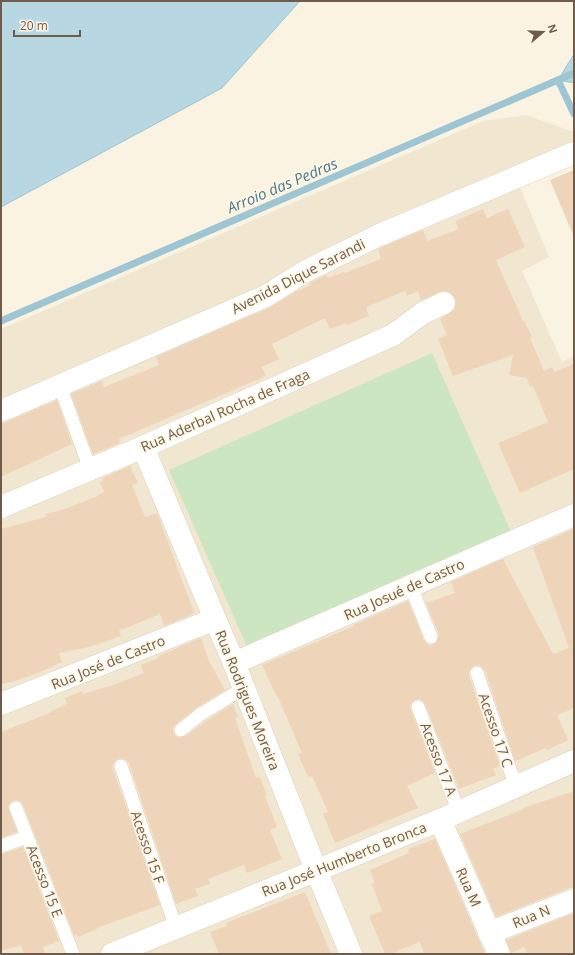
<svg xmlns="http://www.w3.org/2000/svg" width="575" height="955" viewBox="0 0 575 955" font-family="'Open Sans',sans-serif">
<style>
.residential{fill:#f1e6d0}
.green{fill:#cce6c1}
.water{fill:#b7d7e2;stroke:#9ec5d3}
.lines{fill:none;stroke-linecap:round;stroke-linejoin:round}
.stream{stroke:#9ec5d3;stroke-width:7}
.building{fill:#eed5ba}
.service-casing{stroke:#ded0bd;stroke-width:14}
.minor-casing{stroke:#ded0bd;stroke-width:23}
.service{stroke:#fff;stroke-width:13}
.minor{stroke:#fff;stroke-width:22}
.labels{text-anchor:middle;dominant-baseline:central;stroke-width:3.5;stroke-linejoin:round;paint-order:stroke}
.street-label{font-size:14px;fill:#6f5b4a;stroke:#fef7e6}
.water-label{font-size:15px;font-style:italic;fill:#487789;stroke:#fef7e6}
</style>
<rect width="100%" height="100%" fill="#faf3e1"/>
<path class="residential" d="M526,115L574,132V164L520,187L549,257L522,271L562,362L574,356V954H1V329L483,121Z"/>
<path class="green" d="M432,353L512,534L249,651L169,470Z"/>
<g class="water">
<path d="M1,1H300L222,88L1,207Z"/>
<path d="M574,54V83L558,80Z"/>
</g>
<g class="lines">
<g class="stream">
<path d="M558,80L574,114"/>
<path d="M1,321L574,73"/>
</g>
</g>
<g class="building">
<path d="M574,170V237L550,180Z"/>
<path d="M483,209L487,218L508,209L525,247L496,260L523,321L524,320L532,337L530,338L544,371L552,367L554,372L574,364V469L520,493L498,443L548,422L533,386L530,387L527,378L509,375L513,355L453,376L438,339L447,335L440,319L454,310L456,304L455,298L451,293L445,291L439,292L421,300L418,291L407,296L405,291L366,307L369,316L347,325L346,323L330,329L325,318L272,344L279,359L262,367L266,376L119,439L120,443L93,454L71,394L102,381L104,387L159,365L156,357L271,307L297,291L311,285L310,283L326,275L328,278L344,272L345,273L381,259L378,249L382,247L423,230L427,241L459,229L455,221Z"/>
<path d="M57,400L72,444L1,477V423L6,422Z"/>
<path d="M130,466L138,483L132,485L145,517L157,513L194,612L192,613L193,614L164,626L160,614L119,631L121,636L89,647L59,653L62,662L38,673L9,683V682L1,684V529L46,517L45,514L62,510L98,496V495L104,492L100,482L103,481L102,478Z"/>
<path d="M574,529V708L557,715L568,740L547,750L546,748L515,761L485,670L479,665L474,666L469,671V676L500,766L493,769L496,775L459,789L425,704L420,699L415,700L410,705L411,710L435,773L407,786L418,808L335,843L323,814L328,812L312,776L308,777L298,754L302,753L278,697H277L262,665L354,626L353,625L408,601L424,640L429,645L434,644L437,642L439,634L426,603L455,593L451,582L503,559L553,654L569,648L533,547Z"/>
<path d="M201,638L209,661L225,690L196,708L176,724L173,727V732L175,735L178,738L186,736L206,721L233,704L238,717L235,718L256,778L260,777L267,795L265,796L277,827L270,830L282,859L247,873L244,865L208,879L210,884L195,889L198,896L176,904L129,763L123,758L118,759L113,764V769L160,905L97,928V929L78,937L77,934L74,935L23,805L21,802L17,800L13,801L10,803L8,807L17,832L1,838V732L52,712L51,711L67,704L65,698L82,691L83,694L113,685L144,673L141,665L158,658V656Z"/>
<path d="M574,791V888H569L496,917L460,834L524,809L523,808Z"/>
<path d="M435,839L478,938L485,954H424L420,942L390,954H385L369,916L382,911L372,884L375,883L370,870L409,853L408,849Z"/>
<path d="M23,847L59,941L43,947L45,954H24L21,945L1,951V854Z"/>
<path d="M305,892L331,954H219L210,932L227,926L226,923Z"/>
<path d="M574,913V954H528L524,947L511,953L506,940Z"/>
</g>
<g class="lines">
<g class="service-casing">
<g id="service">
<path d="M60,386L90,469"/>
<path d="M411,587L431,637"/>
<path d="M477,673L516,787"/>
<path d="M418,707L459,812"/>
<path d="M181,730L201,714L244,688"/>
<path d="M121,766L176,928"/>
<path d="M16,808L73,954"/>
<path d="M1,846L27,837"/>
</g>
</g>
<g class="minor-casing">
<g id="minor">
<path d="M1,411L266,296L304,272L377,236L574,153"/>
<path d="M143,447L215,619L234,663L316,870L351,954"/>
<path d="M1,507L143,447L393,335L423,313L444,303"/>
<path d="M234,663L574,515"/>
<path d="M1,704L215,619"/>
<path d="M440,820L499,954"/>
<path d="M489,933L574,900"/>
<path d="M112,954L440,820L574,761"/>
</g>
</g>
<use href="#service" class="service"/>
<use href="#minor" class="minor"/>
</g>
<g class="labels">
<g class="street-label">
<text transform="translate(298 276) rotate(-27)">Avenida Dique Sarandi</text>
<text transform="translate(225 410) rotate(-24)">Rua Aderbal Rocha de Fraga</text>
<text transform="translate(404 589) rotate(-24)">Rua Josué de Castro</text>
<text transform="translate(108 662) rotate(-22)">Rua José de Castro</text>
<text transform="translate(248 700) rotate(68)">Rua Rodrigues Moreira</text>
<text transform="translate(496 730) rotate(71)">Acesso 17 C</text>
<text transform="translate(439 759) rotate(69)">Acesso 17 A</text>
<text transform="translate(148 847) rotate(71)">Acesso 15 F</text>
<text transform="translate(344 859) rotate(-22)">Rua José Humberto Bronca</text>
<text transform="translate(45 881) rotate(69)">Acesso 15 E</text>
<text transform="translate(469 887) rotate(66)">Rua M</text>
<text transform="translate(531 916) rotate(-22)">Rua N</text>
</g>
<g class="water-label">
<text transform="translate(282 185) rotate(-23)">Arroio das Pedras</text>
</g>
</g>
<rect width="575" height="955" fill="none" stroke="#6f5b4a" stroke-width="4"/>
<g transform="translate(543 32) rotate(71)" stroke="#fef7e6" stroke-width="3" paint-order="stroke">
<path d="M0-3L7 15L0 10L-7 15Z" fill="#6f5b4a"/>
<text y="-6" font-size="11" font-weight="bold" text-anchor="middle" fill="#6f5b4a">N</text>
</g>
<path d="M14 30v6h66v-6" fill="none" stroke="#6f5b4a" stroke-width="2"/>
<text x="20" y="30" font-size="12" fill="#6f5b4a" stroke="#fef7e6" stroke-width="3" paint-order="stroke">20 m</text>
</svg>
